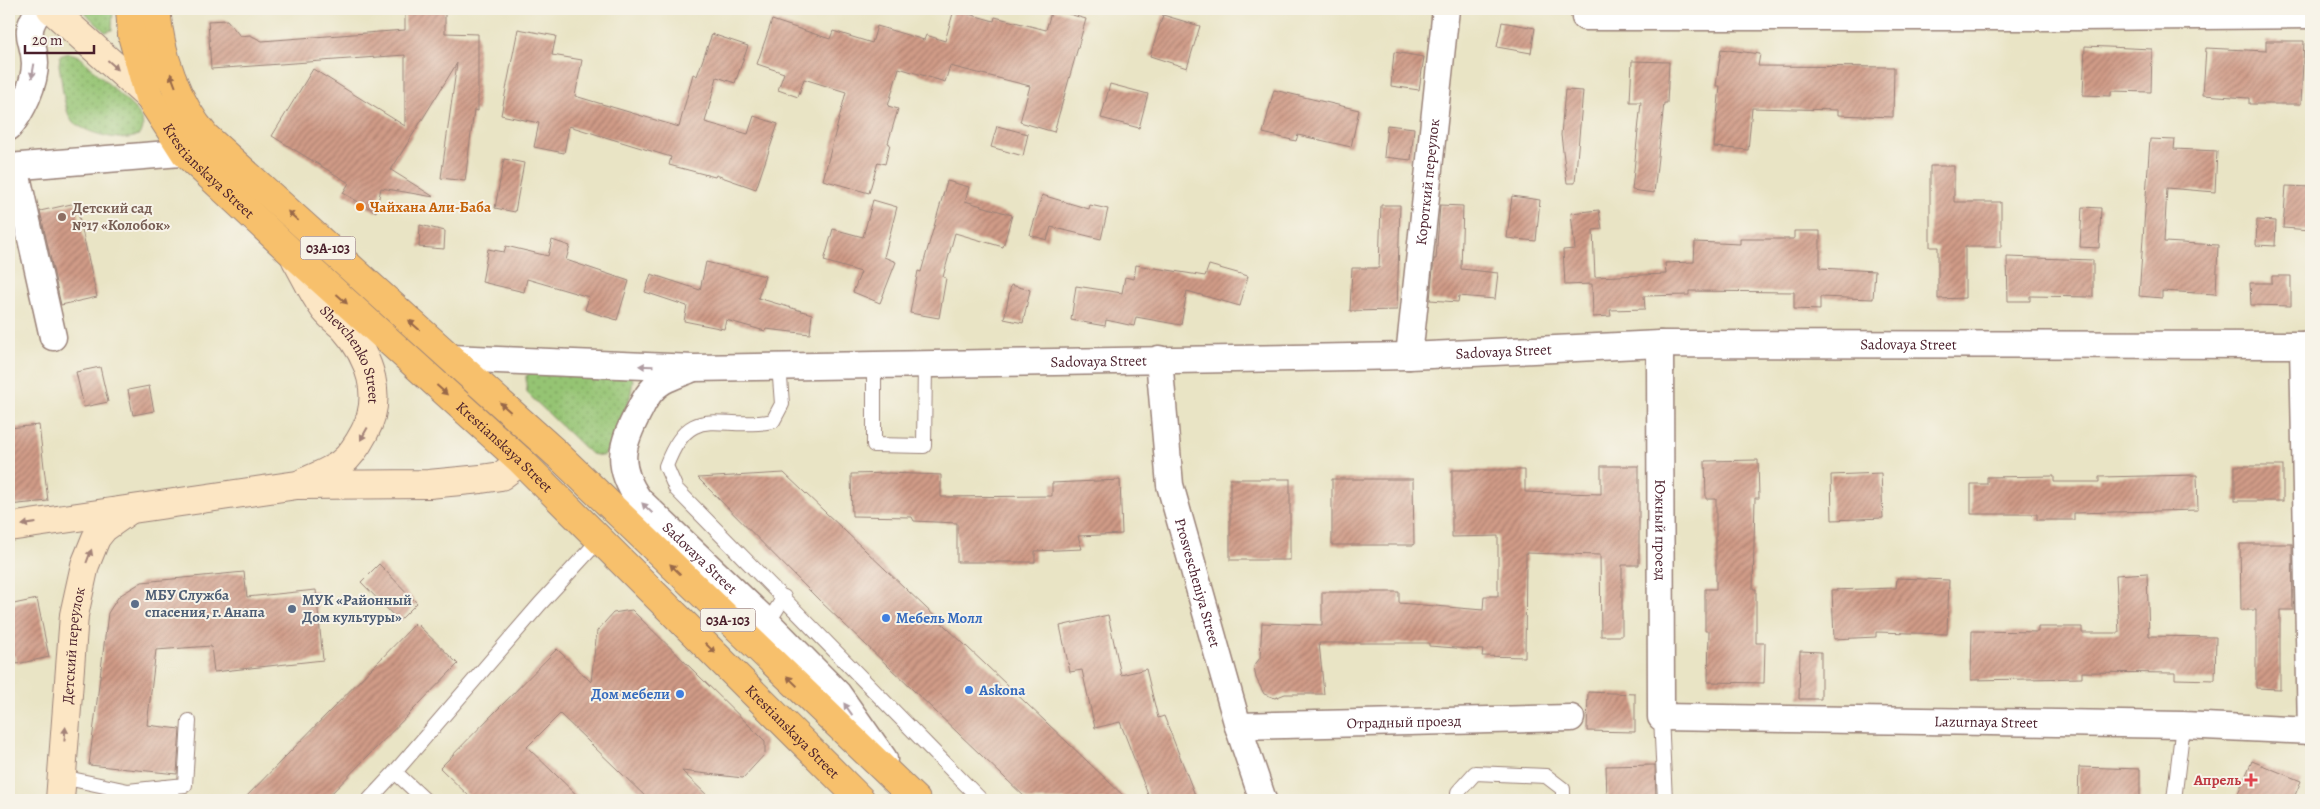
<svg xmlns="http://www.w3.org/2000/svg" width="2320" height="809" viewBox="0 0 2320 809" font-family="Alegreya,serif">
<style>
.green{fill:url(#green-dots);stroke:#70724f}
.building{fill:url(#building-hatch)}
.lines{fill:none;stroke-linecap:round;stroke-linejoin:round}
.lane-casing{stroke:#9a8278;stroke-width:16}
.street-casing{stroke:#9a8278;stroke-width:29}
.secondary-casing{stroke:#9a8278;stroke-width:30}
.primary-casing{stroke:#9a8278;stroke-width:30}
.lane{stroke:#fff;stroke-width:14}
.street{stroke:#fff;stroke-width:26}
.secondary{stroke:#fce6c4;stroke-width:28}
.primary{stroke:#f7c06c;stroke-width:28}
.oneway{fill:#a38278}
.oneway2{fill:#ae9aa0}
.oneway3{fill:#986748}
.food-dot{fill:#e8710a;stroke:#f7f3e8;stroke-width:2}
.education-dot{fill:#8d6e63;stroke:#f7f3e8;stroke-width:2}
.service-dot{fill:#5c6f8a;stroke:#f7f3e8;stroke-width:2}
.shop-dot{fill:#3f7fe0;stroke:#f7f3e8;stroke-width:2}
.health-dot{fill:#e0444e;stroke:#f7f3e8;stroke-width:2}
.labels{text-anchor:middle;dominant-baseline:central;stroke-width:4;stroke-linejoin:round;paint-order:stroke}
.shield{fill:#f7f3e8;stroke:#7e5f64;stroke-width:1}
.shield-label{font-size:14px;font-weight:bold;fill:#4a1f2b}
.street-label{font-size:15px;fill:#4a1f2b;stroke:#f7f3e8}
.food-label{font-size:15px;font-weight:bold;fill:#c56008;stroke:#f7f3e8;text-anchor:start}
.education-label{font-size:15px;font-weight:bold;fill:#785e54;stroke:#f7f3e8;text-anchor:start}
.service-label{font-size:15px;font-weight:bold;fill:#4e5e75;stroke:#f7f3e8;text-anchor:start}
.shop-label{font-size:15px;font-weight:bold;fill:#366cbe;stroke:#f7f3e8;text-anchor:start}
.health-label{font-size:15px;font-weight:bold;fill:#be3a42;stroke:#f7f3e8;text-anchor:end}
</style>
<defs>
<pattern id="green-dots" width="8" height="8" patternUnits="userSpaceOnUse" patternTransform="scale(1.25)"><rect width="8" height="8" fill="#95c473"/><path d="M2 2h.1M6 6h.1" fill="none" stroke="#7c9f5f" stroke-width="1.8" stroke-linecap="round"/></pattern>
<pattern id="building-hatch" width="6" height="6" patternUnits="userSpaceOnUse" patternTransform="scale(1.25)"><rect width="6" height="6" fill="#d09b87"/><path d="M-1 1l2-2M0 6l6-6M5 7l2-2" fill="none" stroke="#ab7e6f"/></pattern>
</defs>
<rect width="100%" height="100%" fill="#f7f3e8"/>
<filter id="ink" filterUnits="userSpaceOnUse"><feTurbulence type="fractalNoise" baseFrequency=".02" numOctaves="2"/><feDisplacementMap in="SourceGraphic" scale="10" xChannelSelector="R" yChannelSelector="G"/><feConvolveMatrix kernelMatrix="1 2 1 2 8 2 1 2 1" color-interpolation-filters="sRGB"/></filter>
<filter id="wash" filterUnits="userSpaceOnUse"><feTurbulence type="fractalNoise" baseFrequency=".0096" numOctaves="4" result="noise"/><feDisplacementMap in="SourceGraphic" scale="20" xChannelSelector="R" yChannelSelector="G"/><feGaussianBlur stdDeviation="1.12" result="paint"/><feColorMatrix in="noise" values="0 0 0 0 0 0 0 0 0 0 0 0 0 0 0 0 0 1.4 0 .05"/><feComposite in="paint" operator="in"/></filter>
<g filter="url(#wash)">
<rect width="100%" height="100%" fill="#e9e4c5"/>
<g class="green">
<path d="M81,9H113L112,30L105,32Z"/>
<path d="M69,53L79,56L138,112C164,157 77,134 70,118C63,103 62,82 59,65L60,56Z"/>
<path d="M533,370L630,373L633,380L630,398L614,434L610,450L603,456L591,454L527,393L526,376Z"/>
</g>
<g id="blocks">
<g class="building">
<path d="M405,9H445V33L478,34V111L474,110L465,181L441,178L457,63L391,170L434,197L381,188L376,212L343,193L349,183L272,136L313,69L405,126V55L211,69L208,21L227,20L240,36L250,35L262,41L405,30Z"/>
<path d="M1052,9L1086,19L1054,132L1020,122L1030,86L950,66L945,82L899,68L888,106L898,109L888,143L890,144L885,164L878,162L869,193L823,180L846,92L804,79L798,97L778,90L784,73L757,64L772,20L830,39L833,31L872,43L877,26L924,40L926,35L945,41L954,10L994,21L995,17L1046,30Z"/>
<path d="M1163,15L1200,26L1187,68L1150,56Z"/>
<path d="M1502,22L1535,28L1531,53L1497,47Z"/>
<path d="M518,29L556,36L552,55L582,60L575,96L679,127L693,74L697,76L712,34L748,46L735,83L717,77L705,122L748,134L754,116L778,124L756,189L716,175L715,177L669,165L671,157L569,126L564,153L534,147L539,123L501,115Z"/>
<path d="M2266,41H2304L2301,104H2249V98L2203,95L2206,48L2266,51Z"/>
<path d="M2085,46L2152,49L2151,92L2111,91V96L2083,95Z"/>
<path d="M1721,49L1760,54L1758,66L1894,67L1893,117L1838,115V110L1752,108L1748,150L1714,147L1720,86H1716Z"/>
<path d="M1394,52L1424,57L1419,90L1391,86Z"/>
<path d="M1632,61L1669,62L1667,103H1664L1654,193L1632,190L1641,102H1630Z"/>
<path d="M1110,84L1148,94L1139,128L1101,118Z"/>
<path d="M1274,90L1359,110L1351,147L1298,135L1296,141L1263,133Z"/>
<path d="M1565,90L1583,91L1575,183H1567L1561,135Z"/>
<path d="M1387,125L1414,128L1411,160L1384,157Z"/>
<path d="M997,126L1028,134L1023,156L991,147Z"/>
<path d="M2150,139L2175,140L2174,149L2217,151L2215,192L2167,188L2164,242L2218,245L2216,294L2162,291V298L2139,296Z"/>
<path d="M504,159L524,163L515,212L495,208Z"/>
<path d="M1930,166H1954V202H2001V247H1965V298L1938,299V247H1930Z"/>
<path d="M947,181L969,187L965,201L1012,215L1003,247L955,233L943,277L946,278L939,318L910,313L918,271L921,272Z"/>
<path d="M2286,186L2311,187V230L2283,228Z"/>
<path d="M1042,195L1089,209L1090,205L1108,209L1101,239L1051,227L1047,240L1030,235Z"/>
<path d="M1512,196L1540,200L1536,241L1507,238Z"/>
<path d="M873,200L897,207L884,257L896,262L880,303L853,292L861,272L824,261L833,229L863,237Z"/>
<path d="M76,203L97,297L61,305L40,211Z"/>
<path d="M1381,205H1400L1397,310L1350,311L1352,268H1379Z"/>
<path d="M1440,205L1463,206L1461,269L1498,273L1495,299L1459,296L1458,302L1430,300L1434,259H1436Z"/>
<path d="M2082,207L2101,208L2099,248L2080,247Z"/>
<path d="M1599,210L1602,229L1593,230L1595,277L1666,274L1665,263L1694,262L1695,242L1740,244V239H1794V231H1820V268L1875,271L1873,299L1820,297V310L1794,309V292L1689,291V295L1644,296L1645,309L1610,310L1611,316L1593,317L1592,284L1565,285L1563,250L1575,249L1571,213Z"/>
<path d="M2257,220L2276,221L2275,246L2256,245Z"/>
<path d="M420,225L445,231L444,249L419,247Z"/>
<path d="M552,240L570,246L566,260L629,281L617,320L585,310L589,297L527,279L524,292L482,282L488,249L504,252L506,246L548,256Z"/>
<path d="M2007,257L2093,260V297L2030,296V301H2008Z"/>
<path d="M706,262L765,276L758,298L812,314L810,334L766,329L765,331L726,320L724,329L684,321L687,306L645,292L651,274L700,290Z"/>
<path d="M1136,265L1205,276L1209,265L1248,276L1240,306L1187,291L1181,325L1136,317L1134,326L1106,320L1105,326L1071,320L1076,286L1122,293L1125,277L1134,279Z"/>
<path d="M2272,276H2291V306L2251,305L2250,283H2272Z"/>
<path d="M1011,285L1030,290L1023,323L1004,319Z"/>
<path d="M100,367L108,402L84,407L76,372Z"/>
<path d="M149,386L154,411L133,415L128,390Z"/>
<path d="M39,425L48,501L9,505V428Z"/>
<path d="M1758,460L1759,498H1755L1753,589H1756V643H1765L1764,683L1708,682L1709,631H1705V589H1716V499H1706L1705,461Z"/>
<path d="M1601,466H1639V565H1622V636H1601L1600,555L1526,553L1525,657L1482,656L1483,650L1429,646V643H1319L1324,694H1285L1275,698L1264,694L1256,678L1254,666L1260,658L1262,623L1322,625V592H1399V603L1483,610L1484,596H1498V536L1452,537V470H1525V492L1601,494Z"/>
<rect x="2235" y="466" width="48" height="35"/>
<path d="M784,473L966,646L1128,800H1028L819,600L698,478Z"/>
<path d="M889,473L941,475V497L1052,496V483L1120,480L1122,534L1078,536L1082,549L1035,551V562H957V523L914,521L912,517L852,516L851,474Z"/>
<path d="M1881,473L1883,518L1832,520L1831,475Z"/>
<path d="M2197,475L2198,510L2074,513V520H2037V514H1971V484H1987V477L2054,476V482H2099V477Z"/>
<rect x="1230" y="479" width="60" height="81"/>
<path d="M1332,479H1413L1414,545H1332Z"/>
<path d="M2240,544H2292L2293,610H2280V689L2256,688V610H2241Z"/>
<path d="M379,564L417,603L399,621L361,582Z"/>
<path d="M244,572L247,597L316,590L323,660L214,672L211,646L156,650L147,725L180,729L177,774L89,765L108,613L119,596L142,582Z"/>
<path d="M2147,573L2149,636L2216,637L2215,680L2175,679V673L2082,672V678L1971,680L1972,631L2038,632V627H2082V633H2119L2116,575Z"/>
<path d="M1897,578L1949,580L1947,634L1876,632V637L1834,639L1832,590L1896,588Z"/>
<path d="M37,599L49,657L17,664L15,656L9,657V605Z"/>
<path d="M632,610L765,741V754L743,778L682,771L712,800H649L560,714L527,747L582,800H473L440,768L557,649L591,682L597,631L613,613Z"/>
<path d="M1108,615L1121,675L1146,669L1158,718L1164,716L1197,800H1150L1120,722L1095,728L1082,670L1070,672L1060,626Z"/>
<path d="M416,623L458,664L325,800H243Z"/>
<path d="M1800,651L1821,652V699H1799Z"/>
<path d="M1588,692L1635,694V732L1587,731Z"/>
<path d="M2252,761L2301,781L2293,800H2235Z"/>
<path d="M1655,765L1656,800H1607L1606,766Z"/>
<path d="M2079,767L2140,769V800H2078Z"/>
</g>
</g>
</g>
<g filter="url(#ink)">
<use href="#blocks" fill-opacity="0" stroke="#9a8278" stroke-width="1"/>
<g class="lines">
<g class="lane-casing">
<g id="lane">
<path d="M874,363V445L924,446L925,363"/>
<path d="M779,365L782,404L773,421C719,432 691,399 666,466L676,489L981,800"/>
<path d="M768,623L784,597"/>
<path d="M1661,717L1665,800"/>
<path d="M62,777L128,791L185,785L189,721"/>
<path d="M164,787L176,800"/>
<path d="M369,800L395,772"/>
<path d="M425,800L395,772L540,604L601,538"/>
<path d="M1458,800V792L1475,773L1546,776L1563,789V800"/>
<path d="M2174,800L2183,725"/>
</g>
</g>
<g class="street-casing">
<g id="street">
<path d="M1585,17H2076L2311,15"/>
<path d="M9,127C22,111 35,85 35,63C34,36 21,36 40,9"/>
<path d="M9,167L205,151"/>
<path d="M15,167L53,337"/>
<path id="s1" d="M1660,344L1661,717L2183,725L2311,731"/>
<path d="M2303,345L2311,731"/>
<path id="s2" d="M1409,356L1446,9"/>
<path id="s3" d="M450,358L694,368L1409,356L1660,344L2311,345"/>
<path id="s4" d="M1159,359L1170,485L1238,726L1263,800"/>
<path id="s5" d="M691,369C682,373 672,376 663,381C652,387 644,400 639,411C621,445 615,465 639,500L768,623L838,694L884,759"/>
<path id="s6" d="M1238,726L1571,718"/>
</g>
</g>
<g class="secondary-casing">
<g id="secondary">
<path d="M51,9L149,97"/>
<path id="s7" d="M296,260C305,275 312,292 323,307C328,315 337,321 344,328C370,357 384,397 364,433C347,465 337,468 304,482"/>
<path d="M9,527L297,485L429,484L481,479L501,476L521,461"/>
<path id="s8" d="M60,800L74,615L85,565L96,538L104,528L128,511"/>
</g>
</g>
<g class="primary-casing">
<g id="primary">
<path id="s9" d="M130,9L132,35L149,97L185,153L293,254L521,461L861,800"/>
<path d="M156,9C160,54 176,102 206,137L557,454L916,800"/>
</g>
</g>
<use href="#lane" class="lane"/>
<use href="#street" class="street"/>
<use href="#secondary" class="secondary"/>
<use href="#primary" class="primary"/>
</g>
<defs><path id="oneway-solid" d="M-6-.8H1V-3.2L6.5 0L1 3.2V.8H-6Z" transform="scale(1.25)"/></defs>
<g class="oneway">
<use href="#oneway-solid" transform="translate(113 65) rotate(42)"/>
<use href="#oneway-solid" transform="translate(364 434) rotate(119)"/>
<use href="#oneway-solid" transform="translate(29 524) rotate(172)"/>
<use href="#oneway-solid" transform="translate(89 556) rotate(-69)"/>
<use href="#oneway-solid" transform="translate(65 734) rotate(-85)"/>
</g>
<g class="oneway2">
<use href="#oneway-solid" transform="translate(33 71) rotate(100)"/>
<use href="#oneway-solid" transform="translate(646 366) rotate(-178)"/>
<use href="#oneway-solid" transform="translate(647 508) rotate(-136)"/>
<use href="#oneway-solid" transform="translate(848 709) rotate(-125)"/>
</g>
<g class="oneway3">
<use href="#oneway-solid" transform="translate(173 80) rotate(-111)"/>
<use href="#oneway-solid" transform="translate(293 216) rotate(-138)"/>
<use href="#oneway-solid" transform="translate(342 299) rotate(42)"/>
<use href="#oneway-solid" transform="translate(414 325) rotate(-138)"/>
<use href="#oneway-solid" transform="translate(442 390) rotate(42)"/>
<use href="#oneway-solid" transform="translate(505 407) rotate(-138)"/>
<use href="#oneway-solid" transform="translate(675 569) rotate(-136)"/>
<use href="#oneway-solid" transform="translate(710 648) rotate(45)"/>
<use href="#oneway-solid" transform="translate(792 681) rotate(-136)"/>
</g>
</g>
<circle class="food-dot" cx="360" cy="207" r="5"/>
<circle class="education-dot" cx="62" cy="217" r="5"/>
<g class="service-dot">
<circle cx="135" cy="604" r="5"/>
<circle cx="292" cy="609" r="5"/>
</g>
<g class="shop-dot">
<circle cx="886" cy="618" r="5"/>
<circle cx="969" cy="690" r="5"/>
<circle cx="680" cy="694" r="5"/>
</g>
<path class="health-dot" d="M2248.5 772.5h5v5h5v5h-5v5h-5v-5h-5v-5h5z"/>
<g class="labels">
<g class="shield">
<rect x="300.5" y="236.5" width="55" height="23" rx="4"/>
<rect x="700.5" y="608.5" width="55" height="23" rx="4"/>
</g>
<g class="shield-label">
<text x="328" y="248">03А-103</text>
<text x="728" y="620">03А-103</text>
</g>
<g class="street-label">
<text stroke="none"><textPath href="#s9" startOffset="186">Krestianskaya Street</textPath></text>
<text stroke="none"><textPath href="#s2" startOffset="175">Короткий переулок</textPath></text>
<text stroke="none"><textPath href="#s3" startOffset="1459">Sadovaya Street</textPath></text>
<text stroke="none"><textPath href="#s3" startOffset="1054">Sadovaya Street</textPath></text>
<text stroke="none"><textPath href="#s7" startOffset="111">Shevchenko Street</textPath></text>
<text stroke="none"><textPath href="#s3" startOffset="649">Sadovaya Street</textPath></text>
<text stroke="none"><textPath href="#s9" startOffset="591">Krestianskaya Street</textPath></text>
<text stroke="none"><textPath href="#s1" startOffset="186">Южный проезд</textPath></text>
<text stroke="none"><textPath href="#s5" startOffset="249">Sadovaya Street</textPath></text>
<text stroke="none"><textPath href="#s4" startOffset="228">Prosvescheniya Street</textPath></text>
<text stroke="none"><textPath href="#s8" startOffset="155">Детский переулок</textPath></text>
<text stroke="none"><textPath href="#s6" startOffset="166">Отрадный проезд</textPath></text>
<text stroke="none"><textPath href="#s1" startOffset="698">Lazurnaya Street</textPath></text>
<text stroke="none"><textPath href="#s9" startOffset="996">Krestianskaya Street</textPath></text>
</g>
<g class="food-label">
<text x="370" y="207">Чайхана Али-Баба</text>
</g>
<g class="education-label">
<text x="72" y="208">Детский сад<tspan x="72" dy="17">№17 «Колобок»</tspan></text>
</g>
<g class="service-label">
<text x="145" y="595">МБУ Служба<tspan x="145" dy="17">спасения, г. Анапа</tspan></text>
<text x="302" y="600">МУК «Районный<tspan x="302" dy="17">Дом культуры»</tspan></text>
</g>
<g class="shop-label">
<text x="896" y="618">Мебель Молл</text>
<text x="979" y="690">Askona</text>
<text x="670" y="694" text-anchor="end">Дом мебели</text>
</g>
<g class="health-label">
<text x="2241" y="780">Апрель</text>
</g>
</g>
<rect width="2320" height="809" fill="none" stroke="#f7f3e8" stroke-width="30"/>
<path d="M25 45v8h69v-8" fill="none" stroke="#4a1f2b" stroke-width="2.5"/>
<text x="32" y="45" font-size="15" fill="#4a1f2b" stroke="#f7f3e8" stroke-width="4" paint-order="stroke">20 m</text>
</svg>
